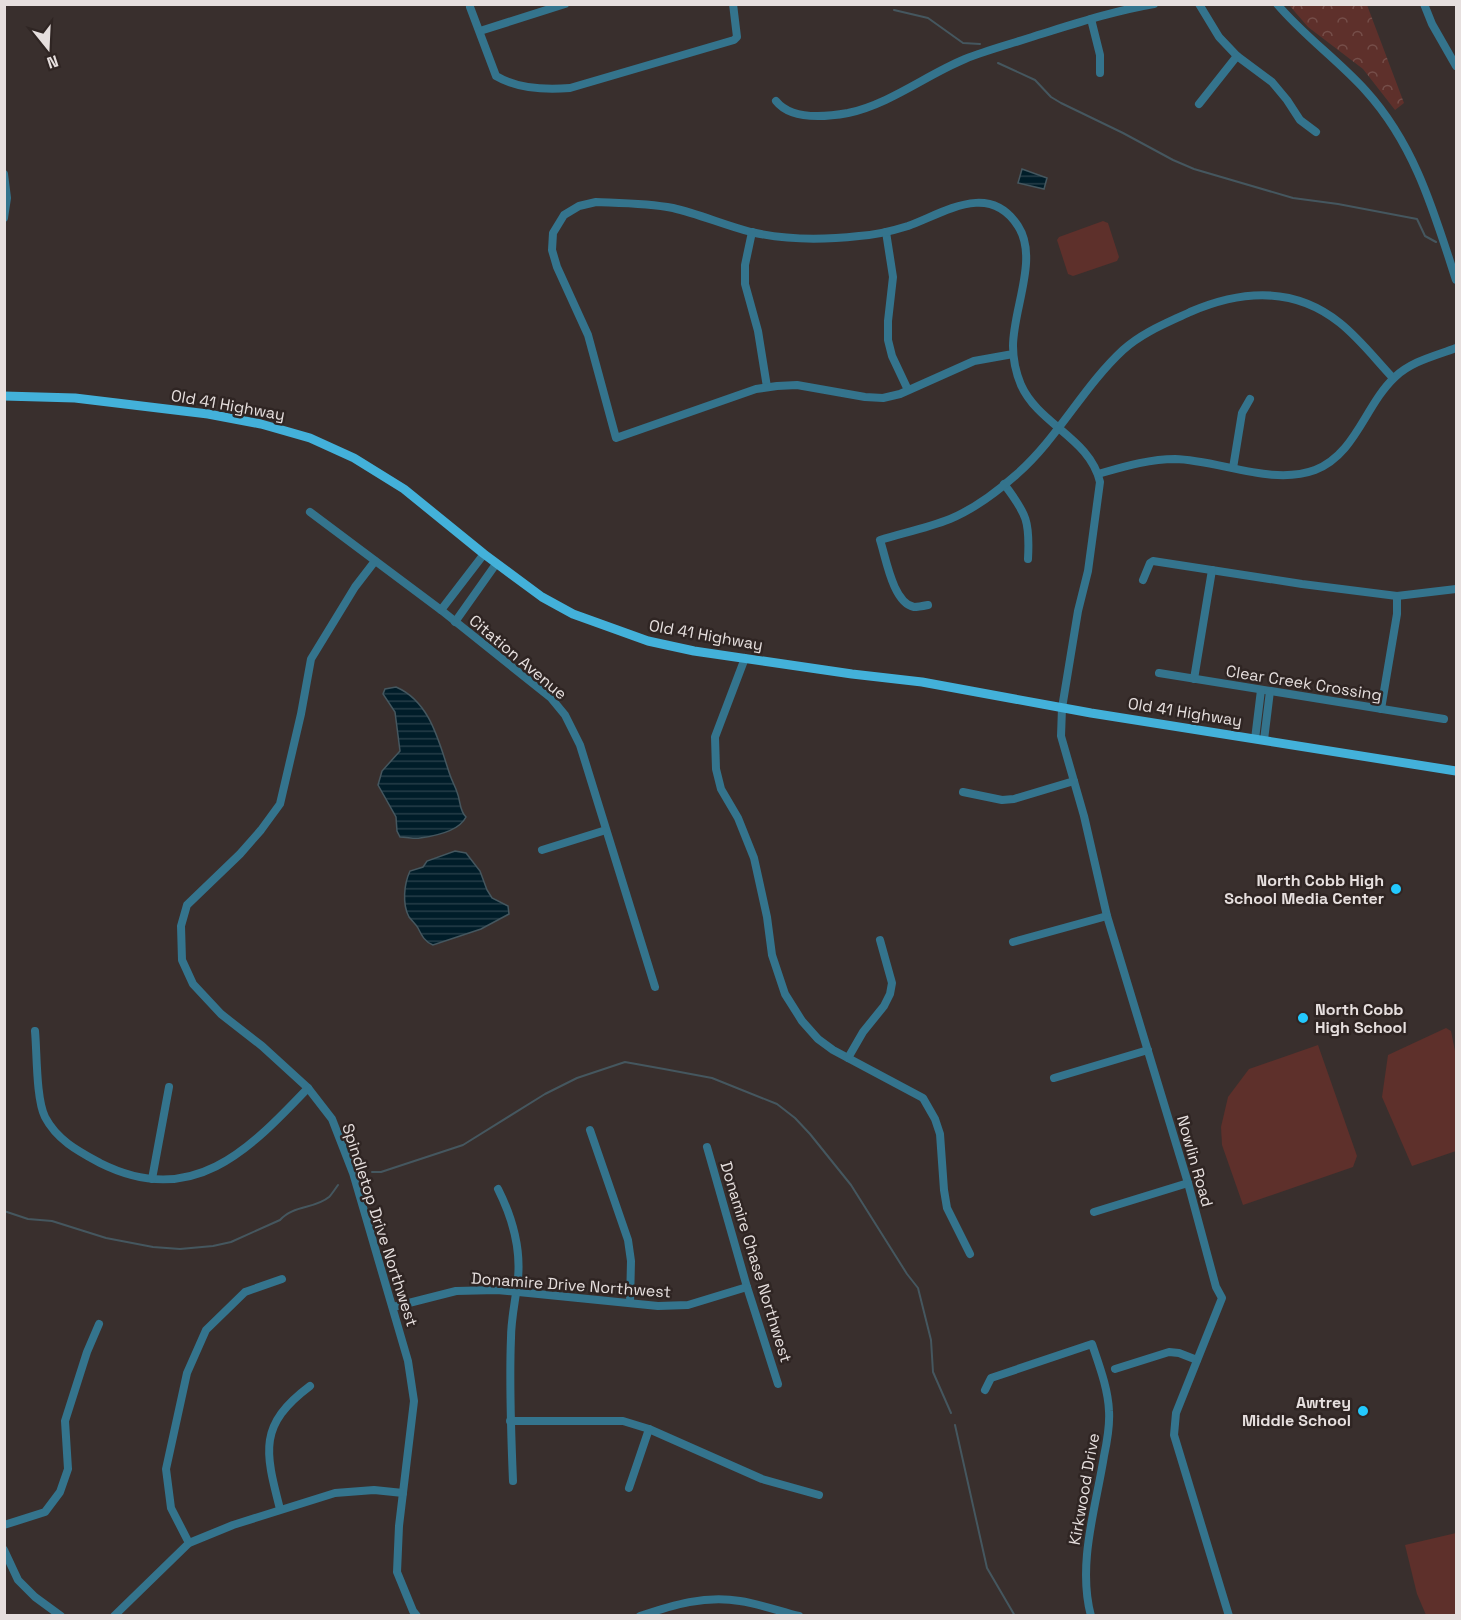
<svg xmlns="http://www.w3.org/2000/svg" width="1461" height="1620" viewBox="0 0 1461 1620" font-family="'Space Grotesk',sans-serif">
<style>
.forest{fill:url(#forest-crowns)}
.pitch{fill:#5e302b}
.water{fill:url(#water-rules);stroke:#45575f;stroke-width:1.5}
.lines{fill:none;stroke-linecap:round;stroke-linejoin:round}
.stream{stroke:#45575f;stroke-width:2}
.minor{stroke:#34748d;stroke-width:8}
.major{stroke:#43b1da;stroke-width:9}
.poi-dot{fill:#23c9fe;stroke:#2f2523;stroke-width:2}
.labels{text-anchor:middle;dominant-baseline:central;stroke-width:5;stroke-linejoin:round;paint-order:stroke}
.street-label{font-size:16px;fill:#e6dfde;stroke:#2f2523}
.poi-label{font-size:16px;font-weight:bold;fill:#e6dfde;stroke:#2f2523;text-anchor:end}
</style>
<defs>
<pattern id="forest-crowns" width="20" height="18" patternUnits="userSpaceOnUse" patternTransform="scale(1.5)"><rect width="20" height="18" fill="#5e302b"/><path d="M2 6a3 3 0 1 1 6 0M12 15a3 3 0 1 1 6 0" fill="none" stroke="#754e49"/></pattern>
<pattern id="water-rules" width="6" height="5" patternUnits="userSpaceOnUse" patternTransform="scale(1.5)"><rect width="6" height="5" fill="#001d29"/><path d="M0 2.5h6" fill="none" stroke="#253d48"/></pattern>
</defs>
<rect width="100%" height="100%" fill="#392f2d"/>
<path class="forest" d="M1289,5H1367L1404,103L1395,110L1363,69L1308,27Z"/>
<g class="pitch">
<path d="M1103,221L1108,223L1119,257L1117,261L1073,276L1068,274L1057,240L1059,237Z"/>
<path d="M1446,1028L1451,1031L1456,1056V1151L1412,1166L1382,1097L1388,1055Z"/>
<path d="M1318,1045L1357,1156L1353,1167L1243,1205L1222,1145L1221,1127L1228,1097L1249,1069Z"/>
<path d="M1456,1533V1615H1426L1417,1594L1405,1545Z"/>
</g>
<g class="water">
<path d="M1022,169L1047,178L1044,189L1018,183Z"/>
<path d="M396,687C431,702 439,743 450,775C452,781 455,786 457,792C461,802 459,810 466,817C459,831 435,836 420,838C414,839 407,837 400,837L397,831L396,817L378,785L382,771L400,751L395,712L383,694L385,689Z"/>
<path d="M455,851L466,853L480,871L487,890L492,898L508,906L509,914L481,929L433,945C425,942 422,936 418,928C416,924 412,921 409,917C402,904 404,884 410,871L423,867L427,861Z"/>
</g>
<g class="lines">
<g class="stream">
<path d="M894,10L928,18L963,43L980,44"/>
<path d="M998,63L1035,80L1051,97L1061,103L1123,133L1173,160L1194,169L1293,198L1338,204L1417,219L1425,236L1436,242"/>
<path d="M372,1172H381L463,1145L545,1094L577,1078L625,1062L664,1069L712,1078L777,1104L795,1118L810,1134L851,1185L907,1274L918,1288L931,1340L933,1372L951,1413"/>
<path d="M4,1211L28,1219L52,1221L106,1238L153,1247L180,1249L213,1246L231,1242L280,1220C293,1205 315,1209 329,1197C332,1194 335,1189 338,1185"/>
<path d="M955,1425L987,1568L1015,1616"/>
</g>
<g class="minor">
<path d="M1199,4L1219,37L1237,56L1272,82L1287,100L1300,120L1316,132"/>
<path d="M1277,4C1304,36 1338,60 1366,91C1415,145 1434,212 1456,280"/>
<path d="M1424,4L1432,24L1456,66"/>
<path d="M470,7L496,76C518,89 546,90 570,88L734,40L737,37L733,4"/>
<path d="M1091,19L1100,55V73"/>
<path d="M480,31L565,4"/>
<path d="M776,101C791,120 826,117 848,113C890,104 926,75 965,59C987,50 1011,44 1035,36C1074,24 1113,11 1154,4"/>
<path d="M1199,104L1237,56"/>
<path d="M4,174L7,198L4,218"/>
<path d="M752,232L745,265V284L758,331L767,387"/>
<path d="M886,232L893,277L888,321V340L892,356L908,390"/>
<path d="M1013,354L974,361L900,394L883,398L865,397L797,385L777,386L756,389L616,438L588,335L557,267L552,250L553,233L564,215L579,206L596,202C621,203 647,203 673,208C699,214 724,225 751,232C785,240 824,240 859,236C876,235 892,231 908,226C944,213 989,181 1018,226C1039,258 1013,309 1013,346C1013,359 1016,373 1021,385C1039,425 1090,438 1100,482L1088,571L1078,611L1062,708L1061,736L1084,816L1107,916L1188,1183L1216,1287L1222,1298L1176,1413L1174,1435L1229,1616"/>
<path d="M1233,468L1242,413L1250,399"/>
<path d="M1098,474C1123,467 1149,459 1175,459C1219,460 1272,486 1315,470C1356,454 1365,405 1395,377C1412,361 1435,356 1456,348"/>
<path d="M1004,484C1027,514 1030,522 1028,559"/>
<path d="M310,512L441,610L551,698L565,715L580,745L655,987"/>
<path d="M375,561L355,587L311,659L301,714L280,804L261,830L240,854L187,905L181,926L182,960L193,984L221,1014L262,1046L308,1088L332,1119L353,1173L408,1361L414,1401L399,1526L397,1572L413,1611L417,1616"/>
<path d="M1143,580L1150,563L1153,561L1302,584L1397,596L1456,589"/>
<path d="M928,605C923,606 918,607 914,607C893,603 886,558 880,540C903,533 927,528 950,519C974,509 998,491 1017,474C1058,438 1083,387 1123,350C1143,332 1167,323 1190,312C1241,290 1294,286 1340,323C1360,339 1376,360 1393,378"/>
<path d="M441,610L484,554"/>
<path d="M455,622L496,564"/>
<path d="M745,658L715,737L716,769L721,789L738,818L754,858L767,917L772,955L785,994L802,1021L818,1039L833,1050L923,1098L935,1119L940,1134L944,1190L947,1208L970,1254"/>
<path d="M1159,673L1444,719"/>
<path d="M1194,679L1212,570"/>
<path d="M1381,709L1397,614V596"/>
<path d="M1255,739L1261,690"/>
<path d="M1264,740L1270,691"/>
<path d="M963,792L1002,800L1014,799L1074,781"/>
<path d="M542,850L606,830"/>
<path d="M1013,942L1107,916"/>
<path d="M35,1031C37,1052 36,1099 45,1117C57,1140 78,1151 100,1163C192,1209 248,1151 308,1088"/>
<path d="M848,1058L863,1032L884,1006L890,994L892,983L880,940"/>
<path d="M1054,1078L1148,1050"/>
<path d="M590,1130L628,1240L631,1261L630,1303"/>
<path d="M707,1147L747,1287L778,1384"/>
<path d="M152,1179L169,1087"/>
<path d="M498,1189C512,1217 521,1246 518,1278C516,1298 511,1318 511,1338C509,1386 511,1433 513,1481"/>
<path d="M1094,1212L1188,1183"/>
<path d="M393,1307L456,1291L497,1290L658,1306L688,1305L747,1287"/>
<path d="M1115,1369L1169,1352L1179,1353L1197,1360"/>
<path d="M985,1390L991,1378L1092,1344C1099,1365 1108,1388 1109,1411C1110,1426 1107,1442 1104,1456C1096,1507 1077,1564 1091,1616"/>
<path d="M510,1421H623L649,1429L762,1479L819,1495"/>
<path d="M629,1488L649,1429"/>
<path d="M280,1509C265,1451 258,1425 310,1386"/>
<path d="M4,1525L45,1512L60,1492L68,1469L65,1421L87,1352L99,1324"/>
<path d="M189,1543L171,1508L166,1469L187,1373L206,1330L245,1292L282,1279"/>
<path d="M4,1550L18,1580L35,1597L61,1616"/>
<path d="M114,1616L189,1543L233,1525L335,1493L374,1490L403,1493"/>
<path d="M640,1616C673,1605 705,1595 740,1601C760,1604 779,1611 799,1616"/>
</g>
<path class="major" d="M4,396L75,398L208,414L261,424L310,438L354,458L404,489L484,554L542,597L573,614L648,641L694,651L852,674L922,682L1091,713L1456,771"/>
</g>
<g class="poi-dot">
<circle cx="1396" cy="889" r="6"/>
<circle cx="1303" cy="1018" r="6"/>
<circle cx="1363" cy="1411" r="6"/>
</g>
<g class="labels">
<g class="street-label">
<text transform="translate(228 405) rotate(10)">Old 41 Highway</text>
<text transform="translate(706 635) rotate(10)">Old 41 Highway</text>
<text transform="translate(518 657) rotate(40)">Citation Avenue</text>
<text transform="translate(1304 683) rotate(9)">Clear Creek Crossing</text>
<text transform="translate(1185 712) rotate(9)">Old 41 Highway</text>
<text transform="translate(1195 1161) rotate(74)">Nowlin Road</text>
<text transform="translate(380 1225) rotate(72)">Spindletop Drive Northwest</text>
<text transform="translate(756 1262) rotate(73)">Donamire Chase Northwest</text>
<text transform="translate(571 1285) rotate(4)">Donamire Drive Northwest</text>
<text transform="translate(1084 1489) rotate(-80)">Kirkwood Drive</text>
</g>
<g class="poi-label">
<text x="1384" y="880">North Cobb High<tspan x="1384" dy="18">School Media Center</tspan></text>
<text x="1315" y="1009" text-anchor="start">North Cobb<tspan x="1315" dy="18">High School</tspan></text>
<text x="1351" y="1402">Awtrey<tspan x="1351" dy="18">Middle School</tspan></text>
</g>
</g>
<rect width="1461" height="1620" fill="none" stroke="#e6dfde" stroke-width="12"/>
<g transform="translate(48 48) rotate(162)" stroke="#2f2523" stroke-width="4.5" paint-order="stroke">
<path d="M0-4.5L10 22L0 15L-10 22Z" fill="#e6dfde"/>
<text y="-9" font-size="16" font-weight="bold" text-anchor="middle" fill="#e6dfde">N</text>
</g>
</svg>
